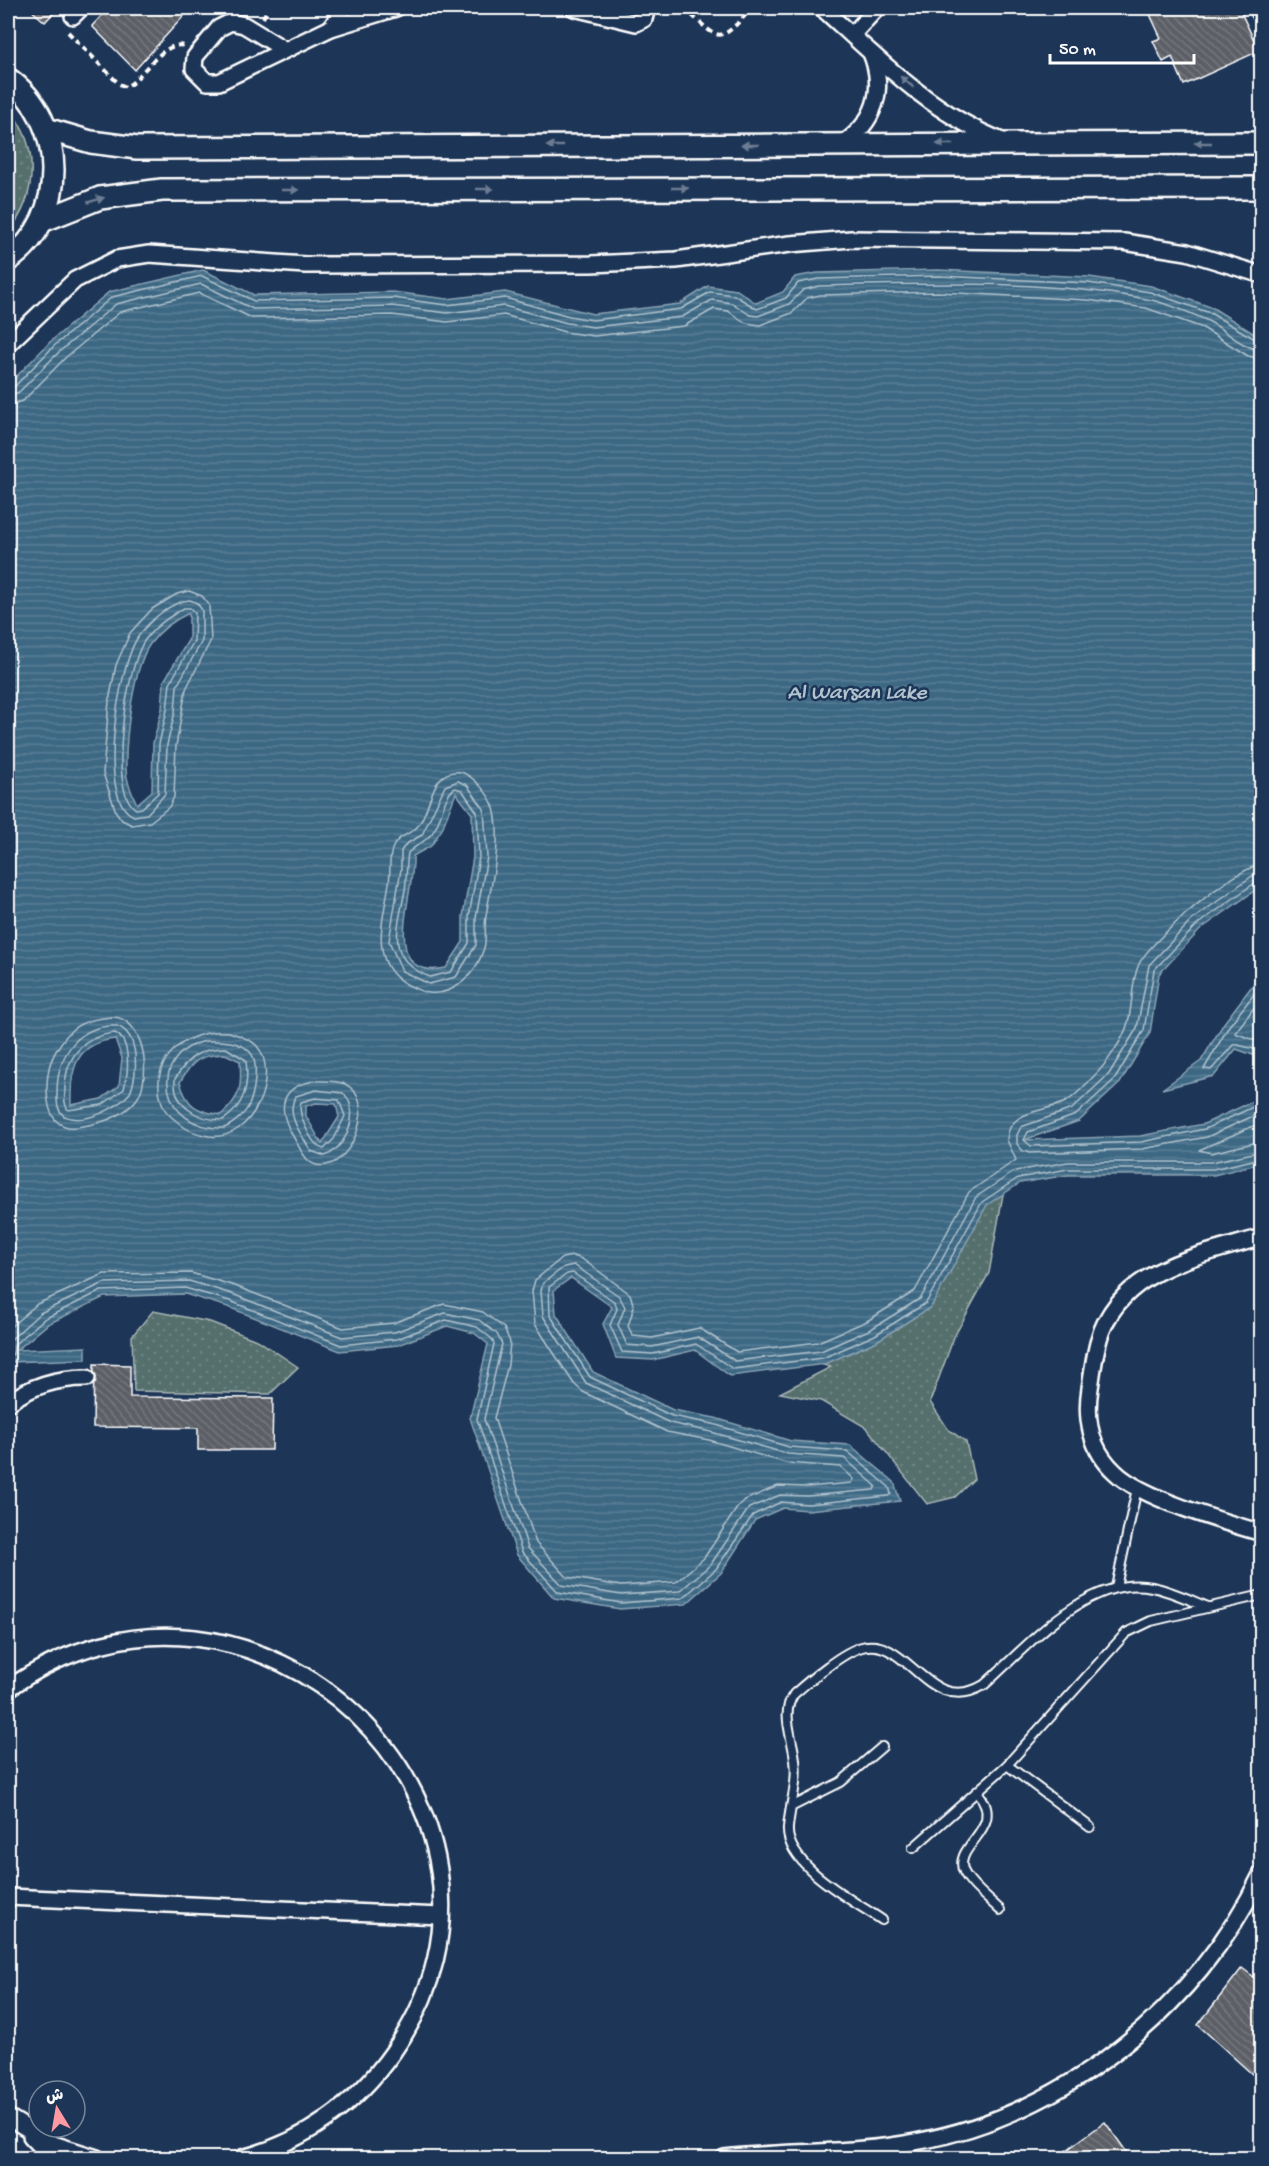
<svg xmlns="http://www.w3.org/2000/svg" width="1269" height="2166" viewBox="0 0 1269 2166" font-family="'Gochi Hand','Playpen Sans Arabic',sans-serif">
<style>
.grass{fill:url(#grass-dots);stroke:#aab7b6;stroke-width:1.5}
.water{fill:url(#water-rules);stroke:#8ba4b5;stroke-width:1.5;fill-rule:evenodd}
.lines{fill:none;stroke-linecap:round;stroke-linejoin:round}
.shore{stroke:#b1c3ce;stroke-width:1.5}
.building{fill:url(#building-back-hatch);stroke:#fff;stroke-width:1.5}
.lane-casing{stroke:#fff;stroke-width:12}
.street-casing{stroke:#fff;stroke-width:20}
.secondary-casing{stroke:#fff;stroke-width:26}
.path{stroke:#fff;stroke-width:4;stroke-dasharray:6 4.5;stroke-linecap:butt}
.lane{stroke:#1d3557;stroke-width:8}
.street{stroke:#1d3557;stroke-width:15}
.secondary{stroke:#1d3557;stroke-width:21}
.oneway{fill:#6c7c92}
.labels{text-anchor:middle;dominant-baseline:central;stroke-width:5;stroke-linejoin:round;paint-order:stroke}
.water-label{font-size:22px;font-style:italic;fill:#b1c3ce;stroke:#1d3557}
</style>
<defs>
<pattern id="grass-dots" width="8" height="8" patternUnits="userSpaceOnUse" patternTransform="scale(1.5)"><rect width="8" height="8" fill="#546f6c"/><path d="M2 2h.1M6 6h.1" fill="none" stroke="#6e8582" stroke-width="1.8" stroke-linecap="round"/></pattern>
<pattern id="water-rules" width="6" height="5" patternUnits="userSpaceOnUse" patternTransform="scale(1.5)"><rect width="6" height="5" fill="#3d6884"/><path d="M0 2.5h6" fill="none" stroke="#5a7f96"/></pattern>
<pattern id="building-back-hatch" width="6" height="6" patternUnits="userSpaceOnUse" patternTransform="scale(1.5)"><rect width="6" height="6" fill="#5c5f66"/><path d="M-1 5l2 2M0 0l6 6M5-1l2 2" fill="none" stroke="#74777d"/></pattern>
</defs>
<rect width="100%" height="100%" fill="#1d3557"/>
<filter id="ink" filterUnits="userSpaceOnUse"><feTurbulence type="fractalNoise" baseFrequency=".0167" numOctaves="2"/><feDisplacementMap in="SourceGraphic" scale="12" xChannelSelector="R" yChannelSelector="G"/><feConvolveMatrix kernelMatrix="1 2 1 2 8 2 1 2 1" color-interpolation-filters="sRGB"/></filter>
<g filter="url(#ink)">
<g class="grass">
<path d="M8,109C40,143 38,197 8,232Z"/>
<path d="M1005,1183L989,1273L954,1337L930,1402L948,1429L966,1442L974,1479L955,1497L927,1504L867,1428L821,1401L780,1393L831,1367L770,1351Z"/>
<path d="M153,1311L210,1322L259,1341L298,1367L270,1394L134,1391L132,1336Z"/>
</g>
<g class="water">
<path d="M203,270L254,295L393,292L447,299L505,292L593,314L680,304L708,286L737,290L756,303L783,292L795,277L817,273L938,270L1089,277L1151,286L1213,308L1261,338V886L1201,929L1159,974L1150,1033L1120,1083L1079,1121L1024,1140L1140,1136L1204,1124L1258,1099L1261,1071V1163L1214,1175H1068L1020,1183L987,1205L931,1307L877,1341L825,1364L730,1376L695,1350L653,1360L616,1358L603,1324L612,1307L571,1278L554,1290L556,1314L593,1372L673,1410L715,1418L791,1441L850,1445L894,1482L900,1501L808,1510L783,1508L755,1520L721,1573L686,1604L620,1609L554,1598L517,1555L470,1418L488,1344L474,1333L447,1326L398,1345L340,1351L228,1307L185,1294L104,1297L48,1324L17,1350L86,1347V1359L11,1362L8,1364V385L50,342L109,292ZM189,613V639L164,681L162,709L153,743L152,791L137,804C132,794 126,780 126,769C125,739 133,668 150,644C160,630 174,620 189,613ZM456,793L472,814L473,857L463,916V942L446,968C376,982 416,891 413,856L431,846L442,829ZM115,1039L122,1058L119,1086L101,1099L71,1105C70,1070 75,1043 115,1039ZM225,1054L240,1061C242,1087 241,1097 221,1115C197,1111 187,1107 180,1082C193,1060 199,1055 225,1054ZM316,1103L336,1104L339,1117L322,1144L306,1116V1106Z"/>
<path d="M1261,974V1058L1236,1049L1214,1076L1162,1089L1201,1061L1224,1023Z"/>
</g>
<g class="lines">
<g class="shore">
<path d="M8,389L14,387L54,346L112,297L202,276L254,301L393,298L447,305L505,298L569,316L593,320L681,309L710,292L734,295L757,309L786,298L798,283L818,279L939,276L1088,283L1150,292L1210,313L1262,343"/>
<path d="M8,396L19,392L59,352L116,304L201,284L253,309L392,306L447,313L504,306L567,323L593,327L682,317L712,300L732,303L750,315L758,316L789,304L803,290L819,286C923,284 1044,279 1146,299C1165,302 1188,312 1206,320C1224,328 1242,349 1262,350"/>
<path d="M8,405L23,401L65,358L120,312L199,293L252,318L392,315L447,322L504,315L565,332L594,336L684,326L714,309L728,311L746,323L760,325L792,313L807,298L820,295L938,292L1087,300L1146,308L1203,328L1248,356L1262,359"/>
<path d="M189,591L202,596L209,605L211,640L186,689L176,746L174,797L169,807L150,822L132,825L122,820L116,812L103,773L109,701L116,665L130,633L152,609L177,594Z"/>
<path d="M190,600L197,603L202,610V641L177,686L175,712L167,745L165,794L147,814L134,816C95,801 119,665 138,637C148,622 171,601 190,600Z"/>
<path d="M184,608H190L195,613L194,641L170,683L167,710L159,744L158,793L142,808L136,809C106,791 127,665 145,640C155,626 169,617 184,608Z"/>
<path d="M461,772C474,776 490,795 494,808C503,841 491,884 486,916C484,927 487,938 484,948C477,972 456,996 429,993C421,992 415,988 408,985C367,964 384,918 389,883C391,871 388,857 393,847C398,835 410,835 417,827C433,809 428,769 461,772Z"/>
<path d="M458,781L467,785L484,809L487,857L476,918V945L456,977L429,984L402,971L389,941L401,869V851L406,844L422,835L445,786Z"/>
<path d="M455,788L462,790L477,812L479,857L469,917V943L451,972L430,977C384,959 398,929 405,890C407,878 406,865 408,853C418,843 429,841 436,827C442,816 444,795 455,788Z"/>
<path d="M1262,874L1252,876L1193,919L1149,965L1137,1028L1109,1074L1072,1109L1021,1127L1017,1135V1144L1023,1151L1029,1153L1142,1149L1207,1137L1262,1112"/>
<path d="M1262,881L1256,882L1198,924L1154,970L1144,1030L1115,1079L1076,1115L1028,1132L1024,1140L1031,1146L1141,1142L1205,1129L1262,1103"/>
<path d="M1262,984L1229,1026L1204,1069L1211,1070L1234,1044L1262,1051"/>
<path d="M1262,997L1235,1033L1262,1043"/>
<path d="M112,1017C145,1017 152,1077 137,1099C123,1118 98,1124 77,1127C44,1131 45,1089 49,1068C52,1055 63,1038 73,1029C83,1021 99,1018 112,1017Z"/>
<path d="M117,1026C140,1034 138,1075 130,1093C116,1109 85,1125 64,1116C56,1109 57,1101 57,1090C58,1055 78,1024 117,1026Z"/>
<path d="M229,1032C238,1035 251,1039 257,1046C280,1073 254,1142 209,1136C200,1134 192,1133 184,1127C177,1121 168,1116 164,1108C144,1062 185,1028 229,1032Z"/>
<path d="M115,1033C132,1041 128,1074 124,1089L102,1105L68,1110C63,1103 65,1095 65,1087C66,1056 84,1036 115,1033Z"/>
<path d="M206,1041C221,1041 239,1040 250,1052C260,1063 254,1095 248,1107C244,1115 232,1125 224,1128C160,1130 146,1054 206,1041Z"/>
<path d="M226,1048L246,1060C249,1085 245,1106 223,1120C199,1120 173,1107 175,1079C188,1057 200,1048 226,1048Z"/>
<path d="M313,1081C323,1081 336,1080 345,1084C377,1099 354,1161 326,1165C307,1169 302,1151 294,1138C278,1111 277,1088 313,1081Z"/>
<path d="M316,1090L343,1093C362,1110 346,1149 325,1156L311,1151C302,1135 284,1114 296,1096Z"/>
<path d="M315,1098L339,1100L345,1116L334,1139L324,1149C312,1147 297,1114 301,1102Z"/>
<path d="M1262,1122L1199,1150L1211,1153L1262,1141"/>
<path d="M8,1329L37,1304L104,1274L191,1273L235,1286L343,1328L393,1323L444,1304L483,1312L504,1328L510,1342L508,1365L494,1418L536,1543L567,1577L621,1586L676,1582L704,1558L737,1508L745,1500L778,1486L807,1487L852,1483L854,1479L841,1467L786,1463L709,1440L667,1432L583,1392L574,1384L535,1324L532,1291L535,1280L562,1258L573,1256L582,1259L630,1294L634,1307L628,1326L633,1336L652,1338L699,1328L737,1352L818,1342L867,1321L915,1291L969,1192L1016,1160L1007,1140C1008,1108 1047,1113 1067,1101C1077,1095 1086,1084 1094,1076C1105,1066 1125,1037 1128,1022C1133,1004 1131,981 1139,964C1150,941 1237,865 1262,865"/>
<path d="M8,1342L40,1313L104,1283L189,1281L232,1294L342,1337L395,1332L445,1313L479,1320L497,1334L502,1344L484,1419L528,1548L562,1585L621,1595L680,1591L711,1564L749,1508L780,1495L807,1496L874,1490L876,1486L844,1458L788,1454L711,1432L670,1423L586,1383L543,1316L541,1291L543,1283L564,1267L574,1265L619,1296L625,1307L618,1325L627,1345L652,1347L698,1337L735,1361L821,1351L871,1329L921,1298L976,1197L1015,1171L1068,1162H1212L1262,1151"/>
<path d="M8,1357L13,1354L15,1344L44,1319L101,1291L185,1288L230,1301L341,1345L397,1339L446,1320L477,1327L492,1339L494,1344L477,1419L522,1552L558,1592L621,1603L683,1598L716,1569L753,1515L781,1502L808,1504L888,1496L891,1494L889,1487L847,1451L789,1447L713,1424L672,1416L590,1377L550,1315L549,1287L567,1274L573,1273L615,1302L617,1309L610,1325L622,1352L653,1354L696,1344L733,1369L823,1358L875,1335L926,1303L982,1202L1018,1178L1068,1169H1213L1262,1158"/>
</g>
</g>
<g class="building">
<path d="M29,8H58L45,22Z"/>
<path d="M109,8H191L135,70L92,26Z"/>
<path d="M727,8H739L734,13Z"/>
<path d="M1147,8H1239L1259,51L1184,85L1172,57L1163,62L1153,41L1161,38Z"/>
<path d="M1247,8H1262V36Z"/>
<path d="M94,1364L130,1365V1397L273,1398L272,1450H198V1428L93,1427Z"/>
<path d="M1242,1968L1262,1983V2083L1198,2025Z"/>
<path d="M1105,2122L1131,2158H1056Z"/>
</g>
<g class="lines">
<g class="lane-casing">
<g id="lane">
<path d="M1116,1587L1137,1488"/>
<path d="M1007,1765L1090,1827"/>
<path d="M977,1792C1009,1828 951,1845 964,1872C971,1886 989,1899 1000,1910"/>
<path d="M793,1806L841,1782L882,1747"/>
<path d="M913,1848L1007,1765L1126,1633L1151,1621L1262,1595"/>
<path d="M882,1920C854,1901 785,1865 788,1828C790,1804 798,1784 795,1760C793,1738 780,1713 794,1694C810,1680 842,1652 862,1647C908,1635 928,1718 984,1685C1028,1646 1088,1574 1152,1587C1171,1591 1190,1600 1208,1607"/>
</g>
</g>
<g class="street-casing">
<g id="street">
<path d="M574,8L636,23L644,19L647,8"/>
<path d="M822,8C876,57 932,114 1002,141"/>
<path d="M73,16L81,8"/>
<path d="M331,28L343,8"/>
<path d="M852,35L877,8"/>
<path d="M285,50L244,25L231,22L219,28L195,57L194,69L207,82H219L331,28L396,8"/>
<path d="M841,145C875,123 886,90 871,53"/>
<path d="M8,344L75,280L117,259L149,254L305,265L591,264L676,260L790,244L851,239L1124,242L1187,252L1262,275"/>
<path d="M1262,1237C1203,1255 1128,1266 1102,1330C1095,1348 1093,1369 1090,1388C1085,1419 1091,1450 1115,1472C1141,1498 1224,1522 1262,1533"/>
<path d="M8,1403C32,1385 57,1378 87,1378"/>
<path d="M8,1689C252,1514 563,1811 393,2052C356,2105 304,2142 242,2158"/>
<path d="M8,1897L441,1916"/>
<path d="M8,2117L53,2144L97,2158"/>
<path d="M31,2136L52,2158"/>
<path d="M724,2158C787,2151 852,2154 915,2142C1064,2115 1196,2009 1262,1873"/>
</g>
</g>
<g class="secondary-casing">
<g id="secondary">
<path d="M8,79C67,120 69,219 8,260"/>
<path d="M46,129L91,142L137,148L1262,143"/>
<path d="M42,221L100,198L162,190L1262,188"/>
</g>
</g>
<g class="path">
<path d="M684,8C721,41 717,46 752,8"/>
<path d="M263,18L268,8"/>
<path d="M68,32L119,84L126,87L132,83C144,72 166,40 184,46"/>
</g>
<use href="#lane" class="lane"/>
<use href="#street" class="street"/>
<use href="#secondary" class="secondary"/>
</g>
<defs><path id="oneway-solid" d="M-6-.8H1V-3.2L6.5 0L1 3.2V.8H-6Z" transform="scale(1.5)"/></defs>
<g class="oneway">
<use href="#oneway-solid" transform="translate(907 82) rotate(-140)"/>
<use href="#oneway-solid" transform="translate(1203 143) rotate(180)"/>
<use href="#oneway-solid" transform="translate(945 144) rotate(180)"/>
<use href="#oneway-solid" transform="translate(750 145) rotate(180)"/>
<use href="#oneway-solid" transform="translate(555 146) rotate(180)"/>
<use href="#oneway-solid" transform="translate(680 188)"/>
<use href="#oneway-solid" transform="translate(485 189)"/>
<use href="#oneway-solid" transform="translate(290 190)"/>
<use href="#oneway-solid" transform="translate(96 200) rotate(-16)"/>
</g>
</g>
<g class="labels">
<g class="water-label">
<text x="857" y="694">Al Warsan Lake</text>
</g>
</g>
<rect width="1269" height="2166" fill="none" stroke="#1d3557" stroke-width="30"/>
<rect x="15" y="15" width="1239" height="2136" fill="none" stroke="#fff" stroke-width="2" filter="url(#ink)"/>
<g transform="translate(57 2109) rotate(349)"><circle r="28" fill="#1d3557" stroke="#77869a" stroke-width="1.5"/>
<path d="M0-4.5L10 22L0 15L-10 22Z" fill="#ff9aa2"/>
<text y="-9" font-size="16" font-weight="bold" text-anchor="middle" fill="#ffffff">ش</text>
</g>
<path d="M1050 54v9h144v-9" fill="none" stroke="#ffffff" stroke-width="3"/>
<text x="1059" y="54" font-size="18" fill="#ffffff" stroke="#1d3557" stroke-width="4.5" paint-order="stroke">50 m</text>
</svg>
